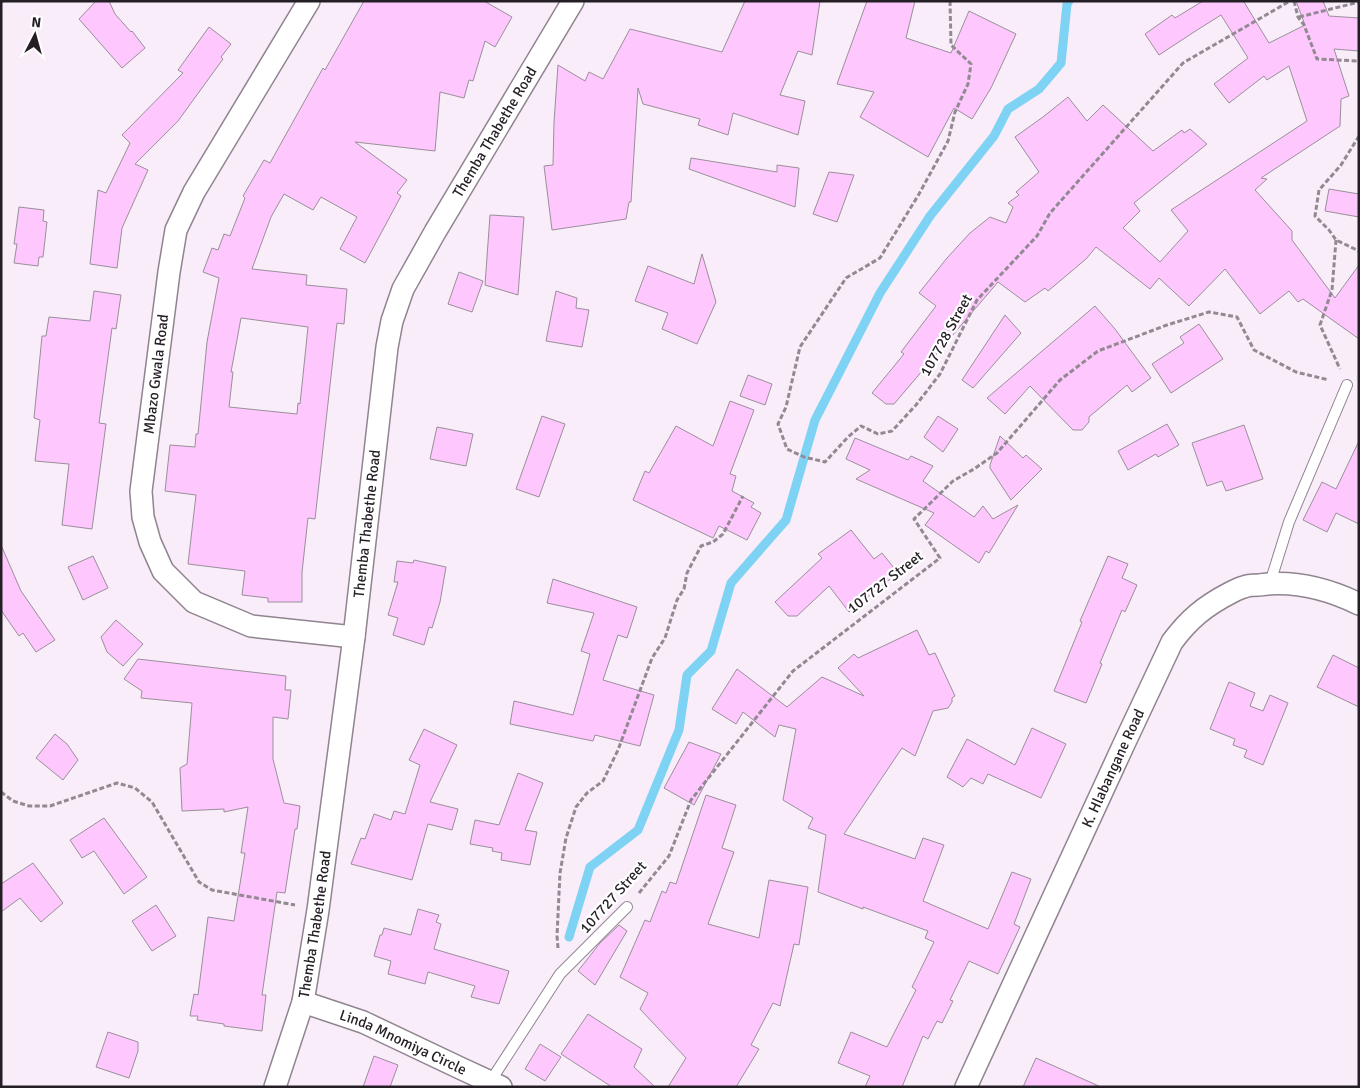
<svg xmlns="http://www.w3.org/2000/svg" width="1360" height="1088" viewBox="0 0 1360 1088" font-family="Signika,sans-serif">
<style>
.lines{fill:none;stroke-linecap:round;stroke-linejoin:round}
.stream{stroke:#7ed3f5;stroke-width:9}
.building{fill:#fec7fe;stroke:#9a8f9a;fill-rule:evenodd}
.service-casing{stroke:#8f848f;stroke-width:12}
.minor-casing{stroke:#8f848f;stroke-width:24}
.path{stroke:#928992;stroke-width:3;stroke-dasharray:5 2.5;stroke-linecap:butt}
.service{stroke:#fff;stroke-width:10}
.minor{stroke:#fff;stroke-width:21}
.labels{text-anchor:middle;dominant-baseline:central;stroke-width:4.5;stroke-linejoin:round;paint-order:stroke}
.street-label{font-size:15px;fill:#241f24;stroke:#fff}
</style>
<rect width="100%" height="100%" fill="#f9edf9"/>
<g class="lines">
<path class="stream" d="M569,937L590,867L638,830L679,730L687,675L711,651L731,583L786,520L815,420L880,293L930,216L994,136L1008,109L1039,89L1061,63L1067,4L1069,1"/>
</g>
<g class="building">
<path d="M96,1H109L115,14L131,32L132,31L145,48L122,68L79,19Z"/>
<path d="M364,1H484L512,17L495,47L485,41L473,81L469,80L464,98L440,92L435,151L355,142L407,180L397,193L401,196L365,263L340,249L357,217L321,197L313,210L284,194L271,217L252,269L307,275L306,285L347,289L344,324L337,323L315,519L308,518L302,572V602H268V598L242,595L245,571L188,564L196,495L165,491L170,445L195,447L196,434H198L207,342L219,278L203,272L212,248L218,250L224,234L230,236L245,198L243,196L264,160L270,163L323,68L325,70ZM241,318L308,327L300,404L298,403L297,414L229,407L233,372H231Z"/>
<path d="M745,1H820L812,55L798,51L780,95L805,101L798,135L733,113L728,135L698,125L700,119L643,104L638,88L631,202H629L626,219L552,230L544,166L553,165L554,122L558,65L585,81L589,72L603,79L630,29L722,52Z"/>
<path d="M867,1H915L906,38L951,53L969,11L1016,34L991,88L972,119L954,108L928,157L860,117L874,92L837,84Z"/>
<path d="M1203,1H1245L1244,2L1269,43L1305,25L1296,1H1323L1329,16L1359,18V51L1334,49L1349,96L1341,99L1340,126L1261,178L1267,179L1255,190L1292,231V240L1335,298L1359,265V339L1303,299L1298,302L1289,291L1260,314L1225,269L1189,306L1159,278L1150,289L1096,247L1086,259L1048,291L1045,288L1025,302L998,282L894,404H886L872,393L904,354L901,352L936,306L919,293L947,258L970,233L990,217L1006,223L1013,207L1008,203L1019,195L1016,192L1039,172L1015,137L1043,117L1068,97L1087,121L1103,105L1153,151L1182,130L1184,133L1190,129L1207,144L1134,203L1140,211L1123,228L1160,262L1188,231L1171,210L1307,121L1289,66L1267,80L1264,76L1229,103L1214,84L1248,58L1221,15L1194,32L1159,55L1145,34L1172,15L1175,18Z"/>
<path d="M209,27L231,44L221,57L223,59L178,121L135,164L148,170L122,228L117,268L90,264L98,190L106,193L130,143L122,135L183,73L178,70Z"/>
<path d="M691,158L777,172V165L799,168L795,207L689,169Z"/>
<path d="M829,172L854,175L837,222L813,214Z"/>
<path d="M1329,189L1359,194V217L1325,211Z"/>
<path d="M19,207L44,210L43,221L47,222L43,257H39L38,266L14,263L17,244H14Z"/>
<path d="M490,215L524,217L518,295L485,285Z"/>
<path d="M702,254L716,302L697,344L662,329L668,313L635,301L648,266L694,284Z"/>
<path d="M459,272L483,281L472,312L448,304Z"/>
<path d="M94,291L121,295L116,329L112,328L99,423L106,424L92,529L62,525L69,464L35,461L40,420L34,418L42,336H46L49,317L90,321Z"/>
<path d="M556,291L577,298L576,308L589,310L582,347L546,341Z"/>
<path d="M1095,306L1115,329L1151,378L1132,392L1127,385L1089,417V422L1082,430H1073L1030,386L1005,414L987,398Z"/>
<path d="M1005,315L1021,333L973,388L962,380Z"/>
<path d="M1199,324L1223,359L1171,393L1152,364L1184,343L1180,337Z"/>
<path d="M748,375L772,384L765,405L740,396Z"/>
<path d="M730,401L754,410L730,474L736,476L732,491L754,503L751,507L761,513L747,540L719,526L713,538L633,500L645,471L649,473L676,426L713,446Z"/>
<path d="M542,416L565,424L539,497L516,489Z"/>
<path d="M938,416L958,429L943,452L924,437Z"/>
<path d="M1167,424L1179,445L1158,457L1156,454L1128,470L1118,451Z"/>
<path d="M1244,425L1263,479L1226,491L1222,481L1207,486L1192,443Z"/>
<path d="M437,427L473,434L466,466L430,459Z"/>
<path d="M1000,436L1023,458L1026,455L1042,469L1011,500L990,468V465Z"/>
<path d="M855,438L908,460L911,456L933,466L923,481L974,517L983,506L993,519L1018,505L989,553L986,551L979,563L925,525L934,513L856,479L870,470L846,459Z"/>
<path d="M1359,441V524L1336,513L1327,532L1303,520L1322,482L1336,489Z"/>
<path d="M851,530L874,559L882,553L898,573L849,612L829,586L797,616H788L775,602L822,558L818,554Z"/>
<path d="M1,545L21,591L55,640L36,652L23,633L19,636L1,610Z"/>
<path d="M93,556L108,588L83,600L68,567Z"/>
<path d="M1108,556L1128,564L1122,578L1137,585L1125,612L1122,610L1100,663L1102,664L1086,703L1054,691L1082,622L1080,621Z"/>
<path d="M414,560L446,567L440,602L432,628L429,627L424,645L393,635L398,618L388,615L398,582H394L397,561L413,563Z"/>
<path d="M553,579L637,607L627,638L618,635L603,680L654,695L640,746L595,735L593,741L510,724L514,701L573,715L590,654L581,651L594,613L547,603Z"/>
<path d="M116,620L143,644L123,666L107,652L101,637Z"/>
<path d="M917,630L929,655L935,653L955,696L952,698V702L948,708L933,711L915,756L902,748L844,834L915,859L923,838L944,845L923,901L988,929L1012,872L1031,879L1014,924L1020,927L998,974L969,961L950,1000L953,1001L942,1023L937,1021L928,1039L923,1036L902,1087H865L870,1076L838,1063L851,1032L887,1047L916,990L912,987L934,942L925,938L928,931L863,907V909L818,892L826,835L808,828L813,818L783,800L796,729L779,725L775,737L743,712L736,724L712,709L737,669L787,707L822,677L864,696L838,668L854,654L858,658Z"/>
<path d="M1333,655L1359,668V707L1317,687Z"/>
<path d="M138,659L286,676L285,690H291L288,719L273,717V759L284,803L300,806L297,829H295L285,893L277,892L262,995H266L262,1031L224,1026V1024L197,1020L198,1016H190L194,994L198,995L208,917L234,921L245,853H241L248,807L224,812V809L182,811L180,768L187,764L192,703L141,698L142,691L124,679Z"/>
<path d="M1229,682L1255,693L1250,706L1263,711L1270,695L1288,703L1263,765L1244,757L1247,750L1233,745L1235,739L1210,729Z"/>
<path d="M1032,728L1066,744L1041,798L988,774L983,784L971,778L963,787L947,777L967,739L1015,765Z"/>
<path d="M424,729L457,745L430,802L458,809L452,830L428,824L412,880L351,864L361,838L365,839L374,814L391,820L394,811L405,814L420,765L409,760Z"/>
<path d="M55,734L67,744L78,760L63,780L36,758Z"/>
<path d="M689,742L721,754L694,805L664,788Z"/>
<path d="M518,773L543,783L525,830L537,832L530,865L501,860L502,853L492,851L493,848L470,844L475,820L499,825Z"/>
<path d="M706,795L736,805L722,848L734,852L708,924L759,938L769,880L808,887L799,945L794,944L780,1006L773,1003L751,1045L759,1049L736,1087H668L686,1058L640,1009L648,993L620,977L645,920L650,922L662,891L666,893L670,882L676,884Z"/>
<path d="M104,818L147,877L124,894L94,851L82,858L70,840Z"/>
<path d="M33,863L63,903L41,922L20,898L1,912V884Z"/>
<path d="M156,905L176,936L152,951L132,921Z"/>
<path d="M418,909L439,915L436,922L441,924L434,949L509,971L499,1004L471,997L475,986L428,972L425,984L388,974L391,961L374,956L380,935H382L384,928L411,935Z"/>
<path d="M619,925L627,931L595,985L578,971L600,943Z"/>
<path d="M588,1014L642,1049L634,1067L655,1087H612L561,1054Z"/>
<path d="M108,1032L138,1042V1051L129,1078L96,1067Z"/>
<path d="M540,1044L561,1057L545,1081L525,1069Z"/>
<path d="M374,1056L398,1065L390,1087H363Z"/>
<path d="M1036,1058L1101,1087H1023Z"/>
</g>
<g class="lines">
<g class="service-casing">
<g id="service">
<path d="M1270,583L1289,522L1347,385"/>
<path d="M490,1082L560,974L627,907"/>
</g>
</g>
<g class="minor-casing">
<g id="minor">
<path d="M309,1L194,192L176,230L169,272L141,491L143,517L150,542L163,571L194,602L251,626L354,637"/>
<path id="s1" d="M303,1002L363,1022L460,1068L501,1087"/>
<path id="s2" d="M275,1087L303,1002L318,910L354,637L387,347L392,321L403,289L435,232L573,1"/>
<path id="s3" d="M966,1087L1124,744L1172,642C1189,619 1205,606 1230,593C1234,591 1239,588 1244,587C1248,585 1254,585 1259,585C1293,580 1328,589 1359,604"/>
</g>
</g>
<g class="path">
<path d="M950,1L951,45L971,64L968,84L955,112L948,141L919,194L880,258L846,278L800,347L786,407L778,424L787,449L804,457L825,462L848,437L861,426L878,434L892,431L916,405L940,374L977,300L1037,236L1050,213L1183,63L1290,1"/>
<path d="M1294,1L1298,17L1304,25L1317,59L1359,61"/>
<path d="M1,2L3,1"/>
<path d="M1299,17L1359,2"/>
<path d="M1359,136L1341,165L1319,190L1315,216L1329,230L1336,240L1359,251"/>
<path d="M1336,240L1332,290L1320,325L1340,369"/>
<path d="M1,792L13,801L29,806H50L117,783L135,788L152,802L199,882L212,890L295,905"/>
<path d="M639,893L669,856L691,800L793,671L940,558L914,519L953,481L974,469L997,453L1060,380L1098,351L1167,325L1209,312L1237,317L1254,350L1296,372L1329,380"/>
<path d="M558,948L557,936L560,873L566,838L576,807L587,793L603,781L618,750L652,658L665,638L677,600L684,589L687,573L701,546L713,542L723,534L743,496"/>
</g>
<use href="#service" class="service"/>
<use href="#minor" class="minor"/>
</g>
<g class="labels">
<g class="street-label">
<text stroke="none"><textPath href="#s2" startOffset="992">Themba Thabethe Road</textPath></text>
<text transform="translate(946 335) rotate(-61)">107728 Street</text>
<text transform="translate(156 374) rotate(-83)">Mbazo Gwala Road</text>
<text stroke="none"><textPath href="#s2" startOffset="572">Themba Thabethe Road</textPath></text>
<text transform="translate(885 582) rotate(-38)">107727 Street</text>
<text stroke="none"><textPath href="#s3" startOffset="351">K. Hlabangane Road</textPath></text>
<text transform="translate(613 897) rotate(-48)">107727 Street</text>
<text stroke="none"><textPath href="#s2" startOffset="168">Themba Thabethe Road</textPath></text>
<text stroke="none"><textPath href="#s1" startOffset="108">Linda Mnomiya Circle</textPath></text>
</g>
</g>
<rect width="1360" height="1088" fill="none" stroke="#241f24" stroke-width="5"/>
<g transform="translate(35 35) rotate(6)" stroke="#ffffff" stroke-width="4" paint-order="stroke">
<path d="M0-4L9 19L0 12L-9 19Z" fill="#241f24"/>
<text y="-8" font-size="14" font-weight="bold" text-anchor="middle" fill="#241f24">N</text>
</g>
</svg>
